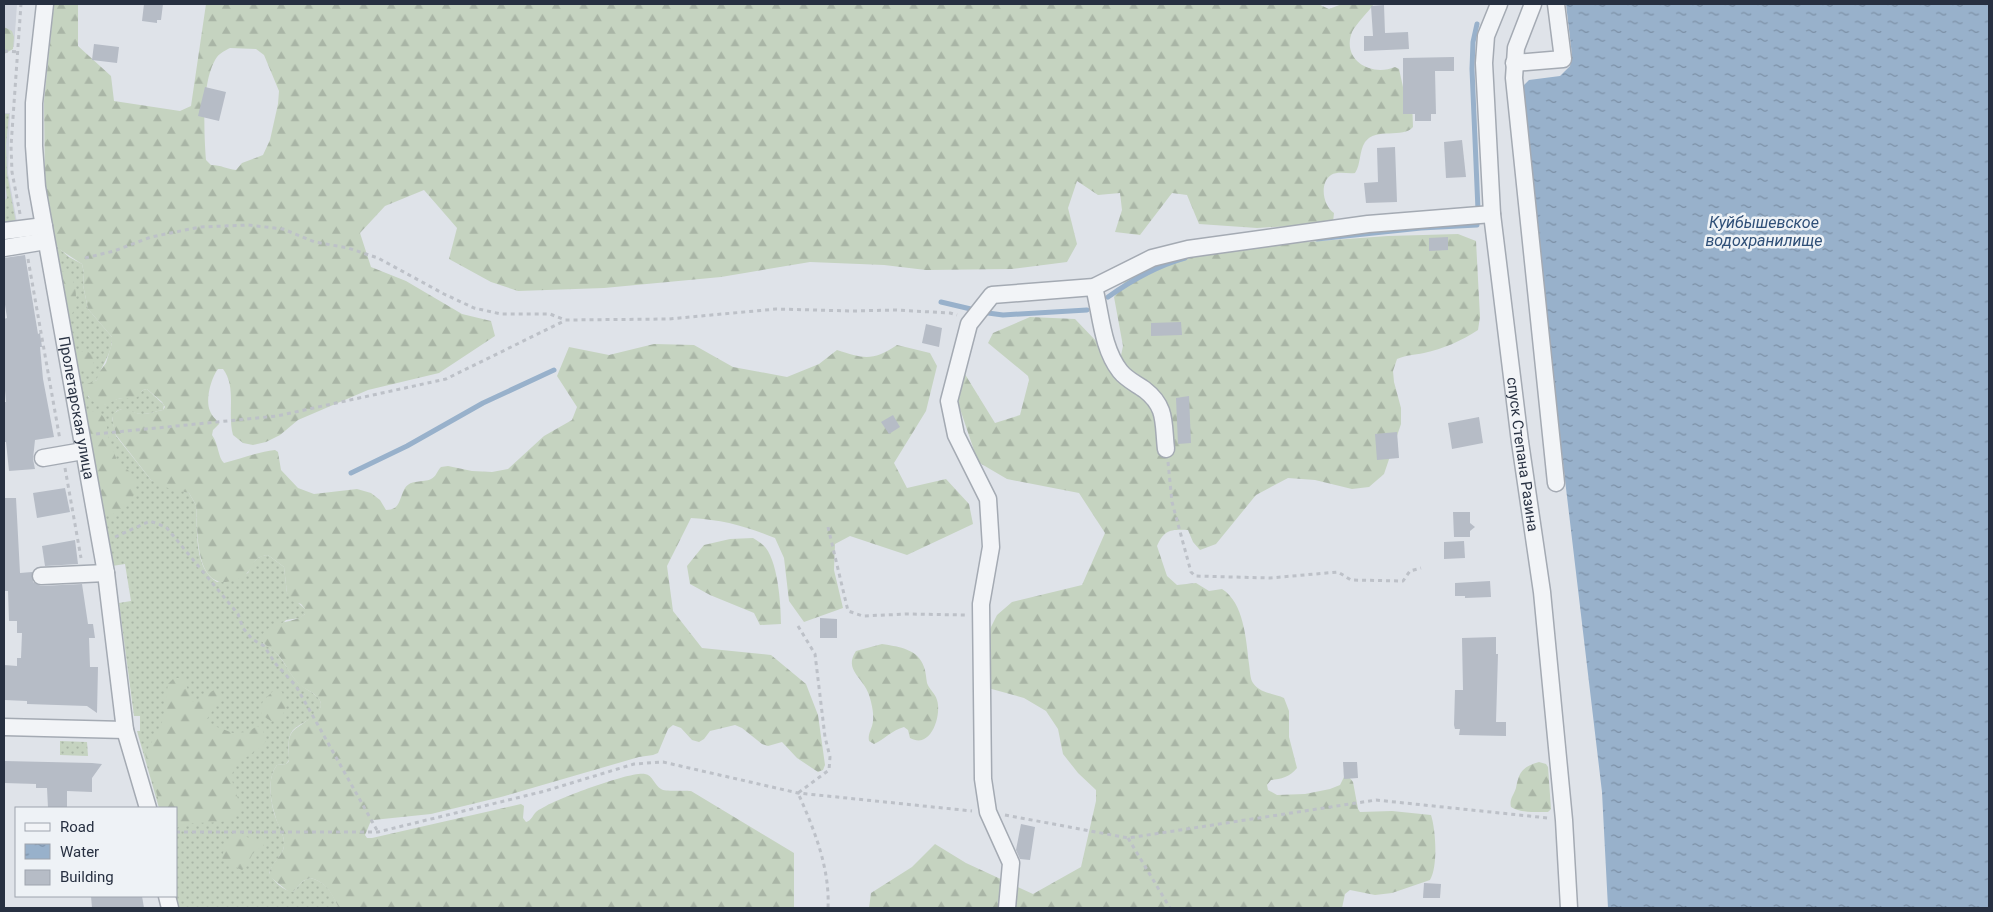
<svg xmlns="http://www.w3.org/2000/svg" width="1993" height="912" viewBox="0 0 1993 912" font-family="Roboto,sans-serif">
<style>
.built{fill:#cdd2db}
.grass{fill:url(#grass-dots)}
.forest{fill:url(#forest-firs);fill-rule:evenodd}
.water{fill:url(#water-ripples)}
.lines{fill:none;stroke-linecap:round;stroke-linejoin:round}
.stream{stroke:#98b1cb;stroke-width:5}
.building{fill:#b6bcc6}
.minor-casing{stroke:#a4aab3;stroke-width:19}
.path{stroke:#bdc1c8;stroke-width:3;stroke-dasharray:4 4;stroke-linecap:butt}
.minor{stroke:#f2f4f7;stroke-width:16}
.labels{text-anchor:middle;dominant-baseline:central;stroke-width:5;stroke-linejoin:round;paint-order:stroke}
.street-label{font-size:15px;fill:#273041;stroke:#eef2f6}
.water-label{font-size:16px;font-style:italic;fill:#2f4f77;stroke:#eef2f6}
</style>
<defs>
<pattern id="grass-dots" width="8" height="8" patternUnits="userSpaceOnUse" patternTransform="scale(1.25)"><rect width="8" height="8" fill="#c5d3c0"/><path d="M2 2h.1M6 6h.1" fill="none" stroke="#a9b5a6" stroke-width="1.8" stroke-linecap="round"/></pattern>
<pattern id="forest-firs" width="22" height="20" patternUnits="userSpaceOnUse" patternTransform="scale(1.25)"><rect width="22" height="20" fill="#c5d3c0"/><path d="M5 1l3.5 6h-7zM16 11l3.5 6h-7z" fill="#a9b5a6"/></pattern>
<pattern id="water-ripples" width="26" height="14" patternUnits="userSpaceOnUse" patternTransform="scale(1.25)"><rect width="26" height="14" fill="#98b1cb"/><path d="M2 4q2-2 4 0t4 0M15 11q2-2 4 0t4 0" fill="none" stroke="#7c90a6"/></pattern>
</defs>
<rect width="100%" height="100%" fill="#dfe3e9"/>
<g class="built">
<path d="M4,4H17L14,47H4Z"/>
<path d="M4,113H10L8,173L20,239L4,242Z"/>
</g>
<g class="grass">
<path d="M4,114H9L6,145L7,174L16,223L4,225V201L7,198L4,174Z"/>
<path d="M55,245L69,257L82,264L84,273L83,285L88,309L112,337C113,353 101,365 97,380L93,382L88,397L103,405C109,403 116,398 123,398C136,397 134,400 143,390L147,389L164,405L163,410C156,411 150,414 143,414C131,415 119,401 112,418L116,436L151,480L189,493L196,505C198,529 193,568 217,582L248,573C253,562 256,556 268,555L284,567L287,593L305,609V614L300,618L286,620L263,643C268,647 274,650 278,655C287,665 291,678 302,686C308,691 320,695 321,704C321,719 297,722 291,733C287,741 289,752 289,760L286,764L277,765C267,778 270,801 275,816C278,825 285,835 284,846C284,853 272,864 269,873C273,881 284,891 293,892L303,881L310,878C327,882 332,893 339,908H178L176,896V808H159L137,731H140V716H134L119,603L131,601L125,564L112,566Z"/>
<path d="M60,741L87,742L88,756L60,755Z"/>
</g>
<g class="forest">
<path d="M54,4H78V46L111,76L114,101L180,111L191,106L206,4H1318L1329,9L1342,4H1374C1368,12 1356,24 1352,32C1341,61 1372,77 1395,67L1399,69L1403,87L1412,98L1413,127C1403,139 1376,127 1365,142C1359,151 1361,164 1355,173C1347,174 1338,171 1331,175C1319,183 1323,206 1334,213L1333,222L1325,224L1257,228L1199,224L1187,195L1172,193L1140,235L1115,232L1122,210L1120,193L1098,195L1077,181L1068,208L1077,244L1067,262L1012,269L926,270L884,265L810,262L721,277L604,288L518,291L491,282L449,259L457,228L424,190L385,206L360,233L371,267L406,281L462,314L491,321L495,336L439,373L368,390L298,420L280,435L266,442L253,445L243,443L233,435C227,414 237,387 223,369H218C211,378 205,400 210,411C212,417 217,419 219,424L213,430L212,435C219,445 218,458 224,463C241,459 257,452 275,450L278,452L281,470L298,488L314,494L357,489L371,493L380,500L386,510C401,510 399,498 405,488C411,479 423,483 431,479C436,477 437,471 441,467L448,466L472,471L492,472L508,469L544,436L572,420L577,407L557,376L569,347L609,355L654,344L694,345L733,367L787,377L819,364L837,350C864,359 873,361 897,345L930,353L937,366L926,411L894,463L907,488L946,479L969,504L973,524L907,555L850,536L835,544L834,570L843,608L804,622L789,601L784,558L775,538C745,526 724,520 691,518L667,566L673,611L702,648L771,655L806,684L818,715L825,765L823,770L818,772L797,758L782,742L768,746L762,744L742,728L735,725L710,731L704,739L699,742L692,740L681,728L673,725L668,729L658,753L653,755L639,757L501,797L431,814L373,820L370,823L365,835L367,838H372L521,804L524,806L523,818L526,822C532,820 532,816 536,812C539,809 543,808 546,806C560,798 631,771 645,774C653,775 654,785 661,789C665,792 683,790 691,791L794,853V908H339C331,893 327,882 310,878L303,881L293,892H289L269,876C270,862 284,856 284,845C285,834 277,825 275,815C270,800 267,778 277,765L286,764L289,761C287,725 292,734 314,715C320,711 323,705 319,699C314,692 306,690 300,685C291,677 287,666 280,657C274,650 265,646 260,639C268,619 292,625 305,614V609L301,604L292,601L287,593L284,567L268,555C252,557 256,564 247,573C241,579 233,581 226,582C194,584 198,527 196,505L189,493L164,487L151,480L116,435L113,424L112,415C126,402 130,414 143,414C149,414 156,411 163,410L165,407L162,402L147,389L143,390C140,393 139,397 135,398C130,400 128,398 123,398C116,398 110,404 104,405C94,407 82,392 87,384L97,380L98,374L106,363L112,343V337L88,309L83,285L84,273L82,264L59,249L52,239L45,186L44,101ZM230,48L256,49L264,55L279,91L278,104L270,140L263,155L242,163L236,170C226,169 222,165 211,165L206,160C204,133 201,80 217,57C220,53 226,50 230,48Z"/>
<path d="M4,27L12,31L14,37L13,49L4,54Z"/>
<path d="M1458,234L1476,241L1480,317L1478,330C1461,341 1443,349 1424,353C1414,355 1406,355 1397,359L1393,371L1394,382L1401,408V424L1384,474L1369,487L1352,489L1315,480L1288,478L1256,495L1216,544L1200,550L1193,542L1188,530C1171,529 1164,530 1157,546L1167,576L1177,585L1196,583L1209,591L1222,589C1244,603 1246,639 1249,664C1250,670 1250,679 1253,683C1261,694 1273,693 1284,698L1289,711V737L1297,768C1290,777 1281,779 1271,780L1267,785L1268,790L1277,795L1305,794L1330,789L1340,785L1344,777H1349L1353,782L1358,809L1360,812L1392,811L1431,815C1436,831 1438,866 1430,880L1392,893L1375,895L1350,890L1345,894L1342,908H869L871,893L912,867L935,844L966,863L1033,894L1081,867L1096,801V790L1078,773L1063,754L1058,729L1046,711L1024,698L988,688V633L997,615L1012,602L1082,585L1105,533L1079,493L1007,479L978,462L958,403L963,371L995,423L1020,415L1029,380L1028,376L988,343L993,333L1030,317L1075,319L1119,365L1123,346L1114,297L1128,277L1197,256L1292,243L1388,236Z"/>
<path d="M60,271L69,273C77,284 80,310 68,318Z"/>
<circle cx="84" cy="361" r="10"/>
<path d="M90,411C108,412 106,425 109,439C111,446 115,454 117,461C120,466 125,467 129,471C140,483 135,504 121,510C115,513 109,517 103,514L86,413Z"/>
<path d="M753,538C756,540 760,542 763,545C778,558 781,605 781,624L760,625L754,613L710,595L690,584L687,566L704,545L730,539Z"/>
<path d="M882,644C900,647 918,649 924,667C926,672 926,678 927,683C929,689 935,693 937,700C942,715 931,750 910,738L908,730L904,727C892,730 885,739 874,744L869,741C868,735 870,732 872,726C875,717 872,704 869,695C864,678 843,670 856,651Z"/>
<path d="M174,678H179L185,682L192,701C200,704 207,694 214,690L218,691L223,695V700L215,707L207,719L209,724L233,733L248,732L257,726C264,730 265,734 266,741C258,754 234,759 232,776C231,789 249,811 233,818C214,827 197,818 176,828V808H161L145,753L159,730L163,719L168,684Z"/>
<path d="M273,691L282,692L287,705L281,719L271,721L262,715L260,709L263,701Z"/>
<path d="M1539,762L1546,764L1548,767L1551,809L1548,812C1537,812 1520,813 1511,807C1509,799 1514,795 1516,788C1519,772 1522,767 1539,762Z"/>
<path d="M234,834L264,841V845L253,853L246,867L242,870L224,862L222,858L223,853L230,838Z"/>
</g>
<path class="water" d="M1566,4H1989V908H1608L1602,792L1552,370L1523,86L1529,80L1560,76L1570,66L1572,55Z"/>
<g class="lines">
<g class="stream">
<path d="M1477,24L1473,42L1472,69L1478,210"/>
<path d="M1317,239L1421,228L1477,225"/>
<path d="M1108,297C1132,280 1156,266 1185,258"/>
<path d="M941,302L975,310"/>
<path d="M988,313L1003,315L1087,310"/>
<path d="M351,473L407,446L483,403L554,370"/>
</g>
</g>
<g class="building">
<path d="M144,4H163L161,20H157V23L142,21Z"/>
<path d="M1384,5L1385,33L1408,32L1409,49L1364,51V36H1373L1371,6Z"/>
<path d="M94,44L119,47L117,63L92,60Z"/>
<path d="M1454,57V71H1435L1436,114H1431V121H1415V114H1403V58Z"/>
<path d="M205,87L226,92L219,121L198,116Z"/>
<path d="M1462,140L1466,177L1446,178L1444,142Z"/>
<path d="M1395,147L1397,202L1366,203L1364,183L1378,182L1377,148Z"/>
<path d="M1448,237V250L1429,251V238Z"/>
<path d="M25,255L38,334L40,333L42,347H40L43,379L54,437L35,440L33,459L35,469L9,471L6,442H4V402H6L4,379V319L7,318L4,298V258Z"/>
<path d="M1181,322L1182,335L1151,336V323Z"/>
<path d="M926,324L942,328L939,347L922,343Z"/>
<path d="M1189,396L1191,443L1178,444L1176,398Z"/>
<path d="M893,415L900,427L889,434L881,422Z"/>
<path d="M1479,417L1483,443L1452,449L1448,423Z"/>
<path d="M1397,432L1399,458L1377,460L1375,434Z"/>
<path d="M65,488L70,512L37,518L33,493Z"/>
<path d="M4,498H16L20,573L32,572L33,582L41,586L82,584L88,624H93L95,638H89L90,667H98L97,713L87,706L27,704V701L4,700V665L17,666V658H21L22,633H17V621H9L8,591H4Z"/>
<path d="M1453,512H1470V523L1475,527L1470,531V537H1454Z"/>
<path d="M75,540L78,564L45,566L42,546Z"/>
<path d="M1464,541L1465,558L1444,559V542Z"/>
<path d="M1490,581L1491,597L1465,598V596H1455V583Z"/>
<path d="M820,618L837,619V638H820Z"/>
<path d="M1496,637V654H1498L1496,722H1506V736L1459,735L1460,729H1455L1454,725L1455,690H1463L1462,638Z"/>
<path d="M4,761L92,763L102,764L92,778V792L67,791V808H48L47,788H36V784L4,783Z"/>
<path d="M1343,762H1357L1358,778L1344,779Z"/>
<path d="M1021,824L1035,827L1030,860L1020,859L1016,850Z"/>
<path d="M1424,883L1441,884L1440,898H1423Z"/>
<path d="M91,896H142L144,908H92Z"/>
</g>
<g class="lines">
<g class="minor-casing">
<g id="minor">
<path id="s1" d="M45,4L34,103V146L37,187L106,573L125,730L148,808"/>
<path id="s2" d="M1499,4L1486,36L1484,63L1492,214L1520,442L1542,592L1564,820L1569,908"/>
<path d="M1533,4L1516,48L1514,78L1556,483"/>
<path d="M1514,63L1563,59L1556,4"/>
<path d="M4,231L44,226"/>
<path d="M4,248L46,241"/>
<path d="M1094,287C1101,314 1102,348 1120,371C1127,380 1137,384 1145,390C1167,407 1163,424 1166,449"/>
<path d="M43,458L83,451"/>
<path d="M41,576L106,573"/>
<path d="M4,727L125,730"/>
<path d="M167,896L170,908"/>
<path d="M1007,908L1011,863L988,812L983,779L981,604L991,547L988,499L956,435L949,401L969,324L992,295L1094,287L1152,258L1188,249L1368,224L1492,214"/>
</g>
</g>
<g class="path">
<path d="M4,51L18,52"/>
<path d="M20,214L12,172L11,146L21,4"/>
<path d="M85,258L114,251L151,237L200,227L248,225L283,229L315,242L348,248L378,258L444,294L474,308L501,314H550L565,320L669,319L776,309L852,311L895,310L950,313L957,315"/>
<path d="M28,259L60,440"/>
<path d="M96,434L277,416L446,379L564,321"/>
<path d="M1168,462L1172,502L1191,572L1195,576L1270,578L1338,572L1351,580L1403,581L1410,571L1421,568"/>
<path d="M65,468L81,558"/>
<path d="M828,527L848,611L863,616L907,614L966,615"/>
<path d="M115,537L150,521L166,527L238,614L243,628L252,639L264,646L275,663L296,686L378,832"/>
<path d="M798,626L815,654L825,737L830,757L829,770L798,793C814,829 830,868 828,908"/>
<path d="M1005,815L1128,838L1376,800L1548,818"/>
<path d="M176,832H378L545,791L634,764L663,762L798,793L972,811"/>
<path d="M1128,838L1170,908"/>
</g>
<use href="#minor" class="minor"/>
</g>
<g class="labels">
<g class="street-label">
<text stroke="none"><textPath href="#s1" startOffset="408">Пролетарская улица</textPath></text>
<text stroke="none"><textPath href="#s2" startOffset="455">спуск Степана Разина</textPath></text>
</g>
<g class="water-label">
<text x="1764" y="222">Куйбышевское<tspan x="1764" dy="18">водохранилище</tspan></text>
</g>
</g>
<rect width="1993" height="912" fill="none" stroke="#273041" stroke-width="10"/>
<rect x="15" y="807" width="162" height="90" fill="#eef2f6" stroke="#9ea4ae"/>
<rect x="25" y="823" width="25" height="8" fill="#f2f4f7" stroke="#9ea4ae"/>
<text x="60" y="832" font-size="15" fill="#273041">Road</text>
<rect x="25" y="844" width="25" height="15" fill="url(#water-ripples)" stroke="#9ea4ae"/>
<text x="60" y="857" font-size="15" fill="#273041">Water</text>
<rect x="25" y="870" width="25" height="15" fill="#b6bcc6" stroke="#9ea4ae"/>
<text x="60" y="882" font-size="15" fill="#273041">Building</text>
</svg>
